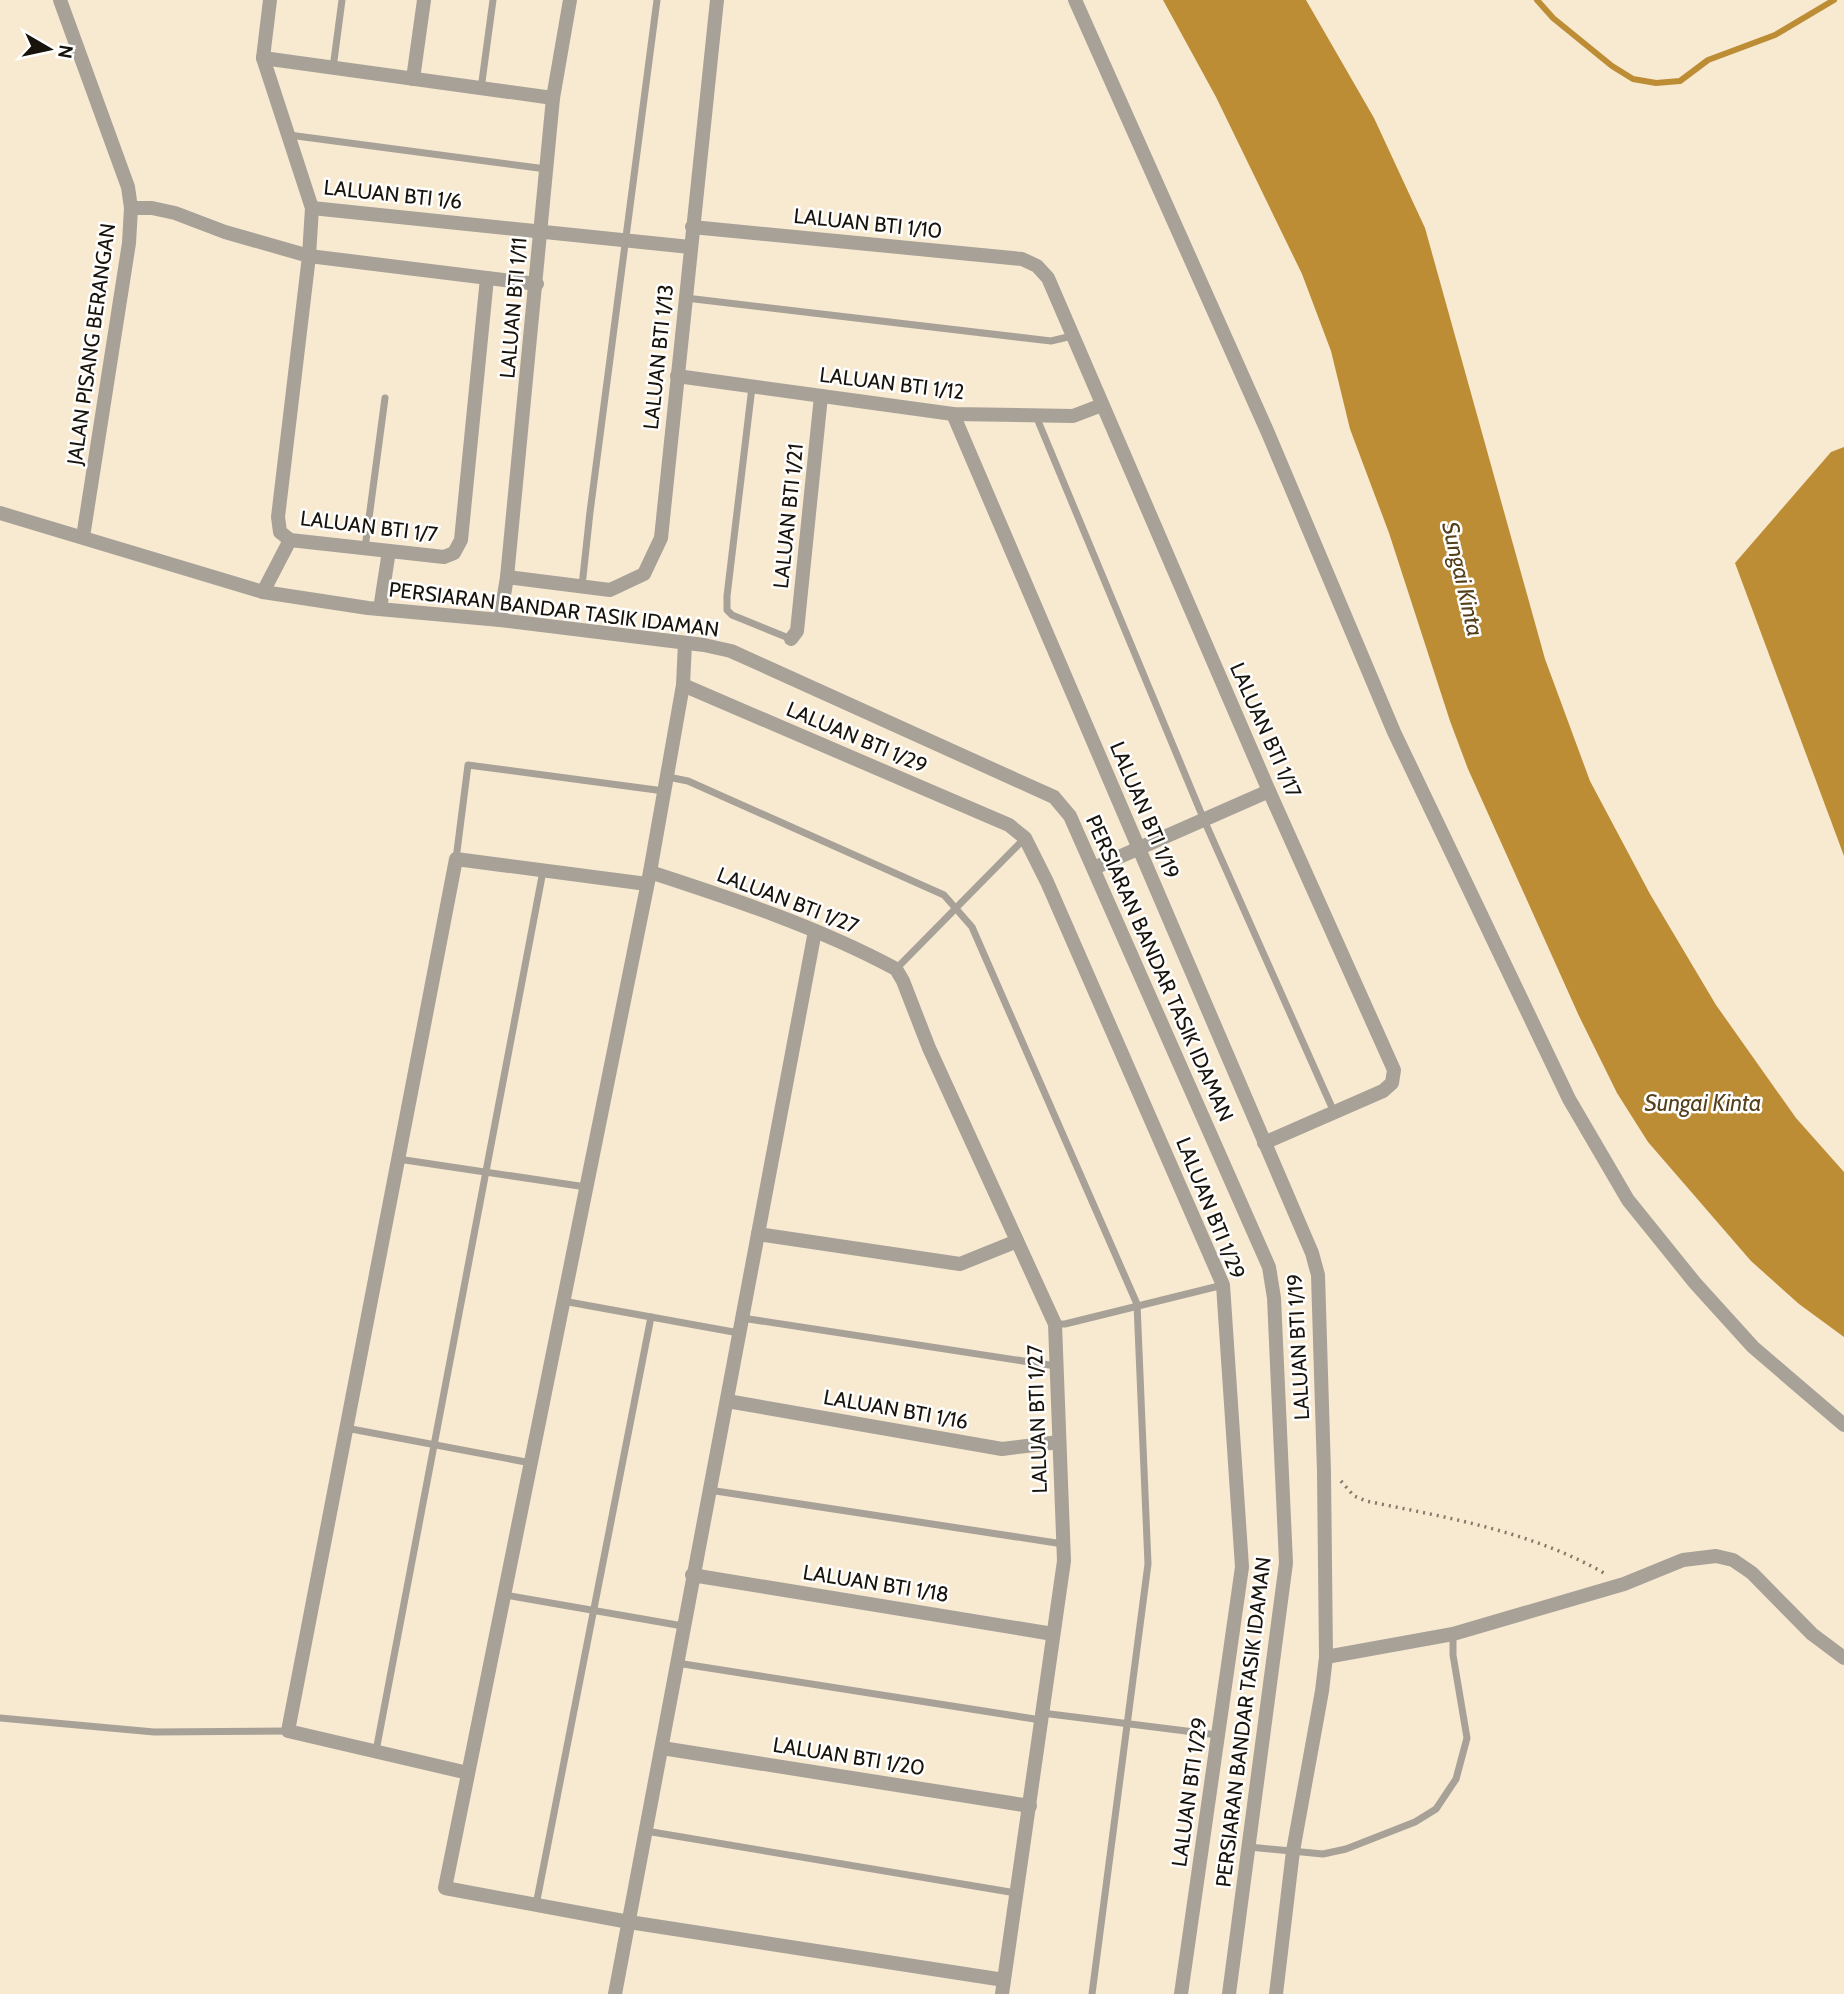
<svg xmlns="http://www.w3.org/2000/svg" width="1844" height="1994" viewBox="0 0 1844 1994" font-family="Cabin,sans-serif">
<style>
.water{fill:#bd8d35}
.lines{fill:none;stroke-linecap:round;stroke-linejoin:round}
.stream{stroke:#bd8d35;stroke-width:6}
.path{stroke:#837969;stroke-width:3.5;stroke-dasharray:2 5;stroke-linecap:butt}
.lane{stroke:#a7a197;stroke-width:7}
.street{stroke:#a7a197;stroke-width:14}
.labels{text-anchor:middle;dominant-baseline:central;stroke-width:5;stroke-linejoin:round;paint-order:stroke}
.street-label{font-size:21px;fill:#18130b;stroke:#fff}
.water-label{font-size:23px;font-style:italic;fill:#543f1b;stroke:#fff}
</style>
<rect width="100%" height="100%" fill="#f8e9d1"/>
<g class="water">
<path d="M1163,0H1306L1374,118L1425,228L1545,659L1590,781L1650,894L1716,1005L1796,1118L1844,1172V1337L1799,1304L1751,1261L1648,1142L1617,1093L1579,1016L1468,769L1450,721L1389,533L1350,429L1331,351L1302,274L1216,97Z"/>
<path d="M1844,447V856L1735,563L1831,452Z"/>
</g>
<g class="lines">
<path class="stream" d="M1537,0L1553,18L1612,66L1633,79L1656,83L1680,81L1708,60L1775,35L1834,0"/>
<path class="path" d="M1341,1481L1354,1496L1366,1501C1449,1518 1530,1531 1604,1573"/>
<g class="lane">
<path d="M333,68L342,0"/>
<path d="M481,89L493,0"/>
<path d="M289,135L546,169"/>
<path d="M686,298L1051,341L1072,336"/>
<path d="M752,387L727,596V610L732,615L791,639"/>
<path d="M1036,416L1204,820L1334,1112"/>
<path d="M365,548L385,398"/>
<path d="M582,586L590,512L657,0"/>
<path d="M668,777L688,781L944,895L972,927L1137,1304L1148,1564L1092,1994"/>
<path d="M456,859L468,765L664,791"/>
<path d="M896,969L1025,838"/>
<path d="M398,1159L586,1187"/>
<path d="M563,1301L739,1333"/>
<path d="M742,1318L1056,1366"/>
<path d="M1055,1324H1065L1223,1285"/>
<path d="M346,1428L531,1463"/>
<path d="M709,1490L1063,1544"/>
<path d="M505,1595L683,1626"/>
<path d="M677,1663L1041,1720"/>
<path d="M1042,1713L1218,1735"/>
<path d="M0,1718L154,1732L288,1731"/>
<path d="M376,1751L543,871"/>
<path d="M646,1831L1016,1893"/>
<path d="M1249,1847L1323,1854L1346,1849L1415,1822L1436,1809L1456,1779L1467,1738L1453,1655V1635"/>
<path d="M536,1905L651,1317"/>
</g>
<g class="street">
<path d="M60,0L128,187L131,208L129,243L83,537"/>
<path d="M270,0L263,58L312,208L309,256L278,517L280,532L290,540L444,557L454,553L461,540L487,278"/>
<path d="M1075,0L1268,433L1394,732L1569,1099L1628,1200L1695,1283L1753,1347L1844,1425"/>
<path d="M263,58L553,98"/>
<path d="M413,79L424,0"/>
<path d="M131,208H152L175,213L225,232L309,256L537,284"/>
<path d="M312,208L690,247"/>
<path d="M692,227L1022,259L1037,266L1048,278L1269,791L1394,1070L1392,1083L1383,1091L1264,1143"/>
<path d="M677,376L953,414L1073,416L1102,405"/>
<path d="M953,414L1312,1253L1318,1275L1324,1472L1326,1657L1453,1634L1624,1584L1683,1560L1716,1556L1733,1560L1752,1573L1812,1634L1844,1658"/>
<path d="M0,513L263,592L368,608L500,620L704,645L731,651L1054,797L1070,816L1269,1267L1274,1298L1286,1563L1229,1994"/>
<path d="M507,577L610,590L644,574L661,538L717,0"/>
<path d="M263,592L290,540"/>
<path d="M380,609L389,551"/>
<path d="M500,620L507,577L553,98L570,0"/>
<path d="M791,639L797,631L821,396"/>
<path d="M685,643L683,685L650,872L445,1888L629,1922L1004,1980"/>
<path d="M683,685L1009,825L1025,838L1047,882L1223,1285L1242,1567L1181,1994"/>
<path d="M1094,868L1269,791"/>
<path d="M650,872C733,899 818,927 896,969L903,981L929,1048L1055,1324L1064,1561L1002,1994"/>
<path d="M758,1234L960,1264L1017,1241"/>
<path d="M727,1401L1002,1449L1059,1442"/>
<path d="M692,1575L1053,1634"/>
<path d="M662,1748L1030,1806"/>
<path d="M468,1773L288,1731L456,859L647,884"/>
<path d="M615,1994L815,931"/>
<path d="M1276,1994L1293,1851L1322,1691L1326,1657"/>
</g>
</g>
<g class="labels">
<g class="street-label">
<text transform="translate(393 194) rotate(6)">LALUAN BTI 1/6</text>
<text transform="translate(868 223) rotate(6)">LALUAN BTI 1/10</text>
<text transform="translate(513 308) rotate(-85)">LALUAN BTI 1/11</text>
<text transform="translate(91 344) rotate(-82)">JALAN PISANG BERANGAN</text>
<text transform="translate(658 357) rotate(-84)">LALUAN BTI 1/13</text>
<text transform="translate(892 383) rotate(7)">LALUAN BTI 1/12</text>
<text transform="translate(788 516) rotate(-84)">LALUAN BTI 1/21</text>
<text transform="translate(369 526) rotate(7)">LALUAN BTI 1/7</text>
<text transform="translate(554 609) rotate(7)">PERSIARAN BANDAR TASIK IDAMAN</text>
<text transform="translate(1266 730) rotate(66)">LALUAN BTI 1/17</text>
<text transform="translate(857 737) rotate(23)">LALUAN BTI 1/29</text>
<text transform="translate(1145 810) rotate(67)">LALUAN BTI 1/19</text>
<text transform="translate(788 900) rotate(21)">LALUAN BTI 1/27</text>
<text transform="translate(1160 968) rotate(66)">PERSIARAN BANDAR TASIK IDAMAN</text>
<text transform="translate(1211 1208) rotate(68)">LALUAN BTI 1/29</text>
<text transform="translate(1298 1347) rotate(-93)">LALUAN BTI 1/19</text>
<text transform="translate(896 1409) rotate(10)">LALUAN BTI 1/16</text>
<text transform="translate(1037 1419) rotate(-92)">LALUAN BTI 1/27</text>
<text transform="translate(876 1583) rotate(9)">LALUAN BTI 1/18</text>
<text transform="translate(1243 1722) rotate(-83)">PERSIARAN BANDAR TASIK IDAMAN</text>
<text transform="translate(849 1756) rotate(9)">LALUAN BTI 1/20</text>
<text transform="translate(1189 1792) rotate(-82)">LALUAN BTI 1/29</text>
</g>
<g class="water-label">
<text transform="translate(1463 579) rotate(77)">Sungai Kinta</text>
<text x="1703" y="1103">Sungai Kinta</text>
</g>
</g>
<g transform="translate(49 49) rotate(99)" stroke="#ffffff" stroke-width="5" paint-order="stroke">
<path d="M0-5L12 26L0 18L-12 26Z" fill="#18130b"/>
<text y="-10" font-size="19" font-weight="bold" text-anchor="middle" fill="#18130b">N</text>
</g>
</svg>
